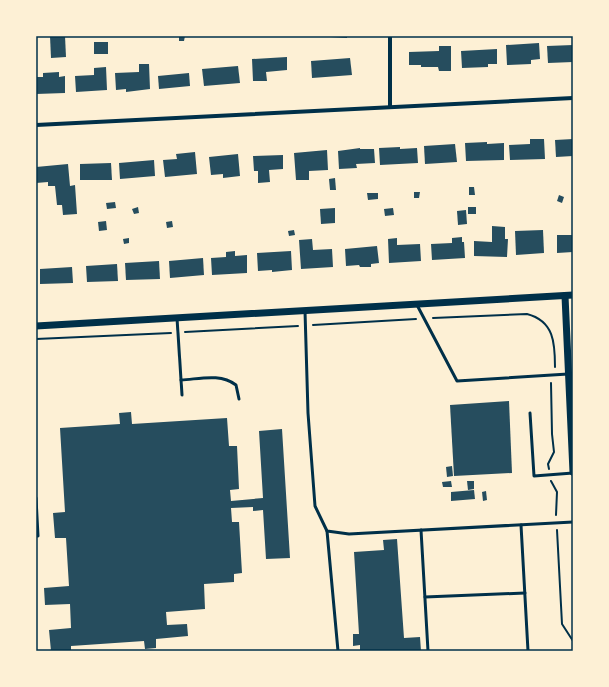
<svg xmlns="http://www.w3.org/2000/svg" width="609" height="687" viewBox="0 0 609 687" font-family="'Golos Text',sans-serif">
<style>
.building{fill:#264d5e}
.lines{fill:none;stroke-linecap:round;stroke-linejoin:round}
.path{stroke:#003049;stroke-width:2}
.service{stroke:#003049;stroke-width:3}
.minor{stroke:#003049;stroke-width:4}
.tertiary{stroke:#003049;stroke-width:7}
.neatline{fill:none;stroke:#003049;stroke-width:1.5}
</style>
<rect width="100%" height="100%" fill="#fdf0d5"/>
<g class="building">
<path d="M50,36H65L66,57L51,58Z"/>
<path d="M179,36H185L184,41H179Z"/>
<path d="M331,36H347V38L331,37Z"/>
<rect x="94" y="42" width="14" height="12"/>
<path d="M539,43L540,59L531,60V64L507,65L506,45Z"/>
<path d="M573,45V62L548,63L547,46Z"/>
<path d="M439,46H451V71H439L438,67H421V65H409V52L439,51Z"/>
<path d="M497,49V64H488V67L462,68L461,51Z"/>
<path d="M287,57V70L266,72L267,81H253L252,59Z"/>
<path d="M350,58L352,75L312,78L311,61Z"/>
<path d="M139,64H149L150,89L126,92V89L116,90L115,73L139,72Z"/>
<path d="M238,66L240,83L204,86L202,69Z"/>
<path d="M106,67L107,90L76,92L75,76L94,75V68Z"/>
<path d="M59,72V77L65,76V93L36,94V77H43V73Z"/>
<path d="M189,73L190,86L159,89L158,76Z"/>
<path d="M530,139H544L545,159L510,160L509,145L530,144Z"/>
<path d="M573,139V156L556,157L555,140Z"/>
<path d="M487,142V144L504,143V160L466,161L465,143Z"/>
<path d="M455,144L457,162L425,164L424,146Z"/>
<path d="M400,147V149L417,148L418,163L380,165L379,148Z"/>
<path d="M360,148V149H374L375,163L356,164L357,168L339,169L338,151Z"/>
<path d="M327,150L328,170L309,171V180H296L294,153Z"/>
<path d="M195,152L197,174L165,177L163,160L177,159L176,154Z"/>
<path d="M238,154L240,176L223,178V174L211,175L209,157Z"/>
<path d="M283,155V169L269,170L270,182L258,183V171H254L253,156Z"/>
<path d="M154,160L155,176L120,179L119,163Z"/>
<path d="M111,163L112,180H80V164Z"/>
<path d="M68,164L70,186L75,185L77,214L63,215L62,205H57L55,186H48V182L36,183V167Z"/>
<path d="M335,178L336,190H330L329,179Z"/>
<path d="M469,187H474L475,195H469Z"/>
<path d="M414,192H420L419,198H414Z"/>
<path d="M367,193H378V199L368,200Z"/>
<path d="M559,195L564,197L562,203L557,201Z"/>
<path d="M115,202L116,208L107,209L106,203Z"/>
<path d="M138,207L139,213L134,214L132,209Z"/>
<rect x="468" y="207" width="8" height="7"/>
<path d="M335,208V223L321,224L320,209Z"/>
<path d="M393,208L394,215L385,216L384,209Z"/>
<path d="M466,210L467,224L458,225L457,211Z"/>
<path d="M106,221L107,230L99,231L98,222Z"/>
<path d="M172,221L173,227L167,228L166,222Z"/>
<path d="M492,226L505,227V239H508L507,257L474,256V241L492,242Z"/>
<path d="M294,230L295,235L289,236L288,231Z"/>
<path d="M543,230L544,253L516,255L515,231Z"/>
<path d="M557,235H573V252L557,253Z"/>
<path d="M462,237V242H464L465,258L432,260L431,244L452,243V238Z"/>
<path d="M129,238V243L124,244L123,239Z"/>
<path d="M397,238V245L420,244L421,261L389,263L388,239Z"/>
<path d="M312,239L313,250L332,249L333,267L301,269L299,240Z"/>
<path d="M377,246L379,263L371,264V267H360L359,265L346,266L345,249Z"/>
<path d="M235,251V256L247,255V273L212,275L211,258L226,257V252Z"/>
<path d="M291,251L292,270L272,272V270L258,271L257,253Z"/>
<path d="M203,258L204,275L170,278L169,261Z"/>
<path d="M159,261L160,279L126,280L125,263Z"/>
<path d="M117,264L118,281L87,282L86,266Z"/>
<path d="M72,267L73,283L40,284V269Z"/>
<path d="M509,401L512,473L454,476L450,405Z"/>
<path d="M131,412L132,424L227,418L229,446H237L239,489L230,490L231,501L263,498L259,431L282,429L290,558L266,559L263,510L253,511V507L231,508L232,522H239L242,573L234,574V582L204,584L205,609L166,612L167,625L187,624L188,636L156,639V648L145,649L144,641L71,646V651H51L49,630L71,628L70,604L45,605L44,588L69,586L66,538H55L53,513L65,512L60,428L120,424L119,413Z"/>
<path d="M452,466L453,476L447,477L446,467Z"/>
<path d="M451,481L452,487H443L442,482Z"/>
<path d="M467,481H474V489L468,490Z"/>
<path d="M474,490L475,499L451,501V492Z"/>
<path d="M486,491L487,500L483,501L482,492Z"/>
<path d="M397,539L404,638L420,637L421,651H360V645L353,646V634H359L354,552L384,550L383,540Z"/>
</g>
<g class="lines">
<g class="path">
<path d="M433,318L527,314C554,321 555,343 555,367"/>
<path d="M313,325L416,319"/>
<path d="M185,332L298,326"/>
<path d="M36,339L171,333"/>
<path d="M549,469L548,464L554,452L552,434L551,383"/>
<path d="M551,481L557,492L556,515"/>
<path d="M557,530L562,624L573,641"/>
</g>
<g class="service">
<path d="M417,305L457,381L568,374"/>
<path d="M305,311L308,413L315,506L327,531L349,534L573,522"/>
<path d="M177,318L182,395"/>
<path d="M181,380C200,379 220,373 236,385L239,399"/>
<path d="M530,413L534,476L573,473"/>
<path d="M36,498L38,536H36"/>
<path d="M521,525L528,651"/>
<path d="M421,530L428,651"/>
<path d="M327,531L338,651"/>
<path d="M425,597L525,593"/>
</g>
<g class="minor">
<path d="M390,36V107"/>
<path d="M36,125L573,98"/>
</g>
<g class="tertiary">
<path d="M565,296L573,472"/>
<path d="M36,326L573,295"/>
</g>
</g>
<rect width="609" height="687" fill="none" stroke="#fdf0d5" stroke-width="74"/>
<rect x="37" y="37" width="535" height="613" class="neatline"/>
</svg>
